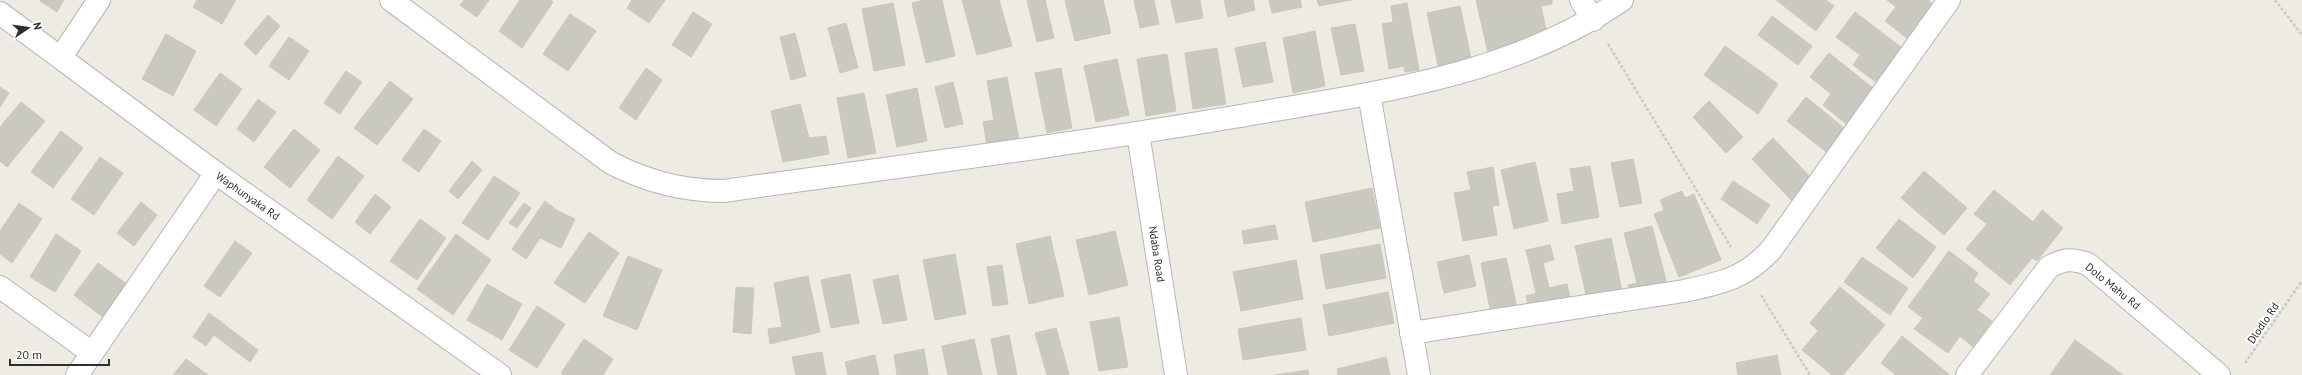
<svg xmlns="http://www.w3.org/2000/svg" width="2302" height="375" viewBox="0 0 2302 375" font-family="'PT Sans',sans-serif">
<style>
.building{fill:#cac9c0;stroke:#cac7bb}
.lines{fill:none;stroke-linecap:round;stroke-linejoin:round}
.street-casing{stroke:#b5b5c0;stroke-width:24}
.path{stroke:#c9c9c9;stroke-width:2.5;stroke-dasharray:3 2;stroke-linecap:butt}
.street{stroke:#fff;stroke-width:22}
.labels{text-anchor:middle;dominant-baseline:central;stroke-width:4;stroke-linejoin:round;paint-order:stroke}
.street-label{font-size:11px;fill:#2e2e2e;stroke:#fff}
</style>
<rect width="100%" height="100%" fill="#eeebe2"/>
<g class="building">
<path d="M41,0H64L57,12L40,1Z"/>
<path d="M197,0H236L222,24L193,7Z"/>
<path d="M464,0H489L477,17L460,5Z"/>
<path d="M520,0H550L553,2L522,48L499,31Z"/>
<path d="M632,0H665L649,23L627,8Z"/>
<path d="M924,0H942L955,56L926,63L912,3Z"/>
<path d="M962,0H999L1012,46L977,55Z"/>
<path d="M1027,0H1045L1054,38L1037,42Z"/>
<path d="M1065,0H1103L1111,33L1075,41Z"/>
<path d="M1134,0H1154L1159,24L1140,28Z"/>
<path d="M1171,0H1200L1203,18L1176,23Z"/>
<path d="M1224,0H1253L1255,10L1228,17Z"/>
<path d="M1269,0H1300L1302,7L1272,13Z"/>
<path d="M1317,0H1351L1319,6Z"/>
<path d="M1476,0H1552V4L1541,6L1547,35L1489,57Z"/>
<path d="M1776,0H1826L1834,6L1816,31Z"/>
<path d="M1887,0H1928L1939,9L1913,43L1885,21L1896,7Z"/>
<path d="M893,3L905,65L874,71L862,9Z"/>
<path d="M1407,3L1419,70L1405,72L1404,66L1389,69L1382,24L1393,22L1391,6Z"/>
<path d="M1460,6L1472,63L1439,70L1427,13Z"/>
<path d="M693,12L712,24L691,57L672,45Z"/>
<path d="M1855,12L1906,51L1880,85L1853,65L1860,55L1836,37Z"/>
<path d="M570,14L596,31L568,71L543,54Z"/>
<path d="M268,15L280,26L256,55L244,44Z"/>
<path d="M1772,16L1812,46L1798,65L1758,35Z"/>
<path d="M846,23L858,68L840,73L828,28Z"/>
<path d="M1355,24L1364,71L1341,75L1331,28Z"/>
<path d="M1315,31L1325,86L1293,93L1283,38Z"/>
<path d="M795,33L806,76L791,80L780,37Z"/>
<path d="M166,34L196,51L173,96L142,79Z"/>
<path d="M289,37L309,51L289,80L269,66Z"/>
<path d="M1265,42L1273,82L1243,87L1235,48Z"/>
<path d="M1725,46L1778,84L1758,114L1704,75Z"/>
<path d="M1217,48L1226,104L1193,109L1185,53Z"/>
<path d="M1829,53L1879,93L1851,128L1823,105L1831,94L1810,77Z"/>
<path d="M1167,54L1176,111L1146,116L1137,59Z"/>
<path d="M1117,59L1129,115L1096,122L1084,66Z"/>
<path d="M646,68L662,80L636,120L619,108Z"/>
<path d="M1061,68L1072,128L1047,133L1035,73Z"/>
<path d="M346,71L362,82L340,114L324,103Z"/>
<path d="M220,73L242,89L216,126L194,110Z"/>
<path d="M1007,77L1019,140L987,145L983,122L994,120L987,81Z"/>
<path d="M390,81L413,99L377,145L354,128Z"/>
<path d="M953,82L963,124L945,128L935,87Z"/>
<path d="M0,87L9,93L0,107Z"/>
<path d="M917,88L927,141L897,147L886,95Z"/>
<path d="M864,93L876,153L848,158L837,98Z"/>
<path d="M1806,97L1849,132L1830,155L1787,121Z"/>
<path d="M258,99L276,112L254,142L237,129Z"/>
<path d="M1709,101L1743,137L1726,153L1693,117Z"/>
<path d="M21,102L45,121L7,167L0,161V127Z"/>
<path d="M800,104L809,138L826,136L829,154L783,162L771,111Z"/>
<path d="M294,129L320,150L290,188L264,167Z"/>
<path d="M424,129L441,141L419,172L402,160Z"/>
<path d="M61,131L83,148L53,188L31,172Z"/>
<path d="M1773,138L1816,183L1795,204L1752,159Z"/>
<path d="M338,156L364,176L332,219L307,200Z"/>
<path d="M100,157L123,173L94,215L71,199Z"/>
<path d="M1633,159L1642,203L1620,207L1611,163Z"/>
<path d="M472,161L482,170L458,199L449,191Z"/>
<path d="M1535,162L1548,221L1514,229L1501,170Z"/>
<path d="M1590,166L1599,217L1562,224L1557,194L1574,191L1570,169Z"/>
<path d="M1493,167L1499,205L1492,206L1497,235L1463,241L1454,193L1471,190L1467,172Z"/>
<path d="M1924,171L1967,208L1944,235L1901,198Z"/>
<path d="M494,176L520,193L488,240L462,223Z"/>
<path d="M1733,181L1770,205L1757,224L1721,199Z"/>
<path d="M1372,188L1380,228L1313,242L1305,202Z"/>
<path d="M1994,190L2033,222L2042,210L2063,228L2037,261L2032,258L2010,285L1966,249L1987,224L1974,214Z"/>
<path d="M1682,191L1685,198L1694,194L1721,260L1679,277L1654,214L1664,210L1660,200Z"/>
<path d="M375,194L391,207L370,234L355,222Z"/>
<path d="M545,201L558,211L575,219L561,248L540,238L526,259L512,249Z"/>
<path d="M141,202L157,215L134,246L117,233Z"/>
<path d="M19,203L42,219L12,263L0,254V231Z"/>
<path d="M524,203L531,208L517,228L509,223Z"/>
<path d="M420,219L446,238L417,280L390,261Z"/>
<path d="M1899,219L1936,247L1913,278L1876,248Z"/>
<path d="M1275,225L1278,239L1244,244L1242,231Z"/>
<path d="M1652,226L1668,288L1631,297L1628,285L1637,283L1624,233Z"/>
<path d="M1115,231L1128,285L1089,295L1076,240Z"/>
<path d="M589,232L619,253L585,303L554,283Z"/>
<path d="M56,234L81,251L55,292L30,277Z"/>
<path d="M456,234L491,260L453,315L417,289Z"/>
<path d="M1050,236L1064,296L1029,304L1016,244Z"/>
<path d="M1611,238L1622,291L1587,299L1575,246Z"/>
<path d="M235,241L252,253L220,297L204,286Z"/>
<path d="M1380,244L1386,278L1326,289L1320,255Z"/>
<path d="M1550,245L1554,260L1543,263L1549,288L1567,284L1571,302L1530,312L1526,296L1536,293L1526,250Z"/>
<path d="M1949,251L1978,273L1973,281L1990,294L1977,310L1992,321L1973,347L1960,336L1948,353L1914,329L1923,318L1908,307Z"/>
<path d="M955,254L966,314L935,320L923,260Z"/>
<path d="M1469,255L1476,286L1444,293L1437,262Z"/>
<path d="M628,256L662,270L637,330L603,316Z"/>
<path d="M1862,257L1908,288L1890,315L1844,282Z"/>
<path d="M1506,258L1517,308L1491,314L1481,263Z"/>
<path d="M1296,260L1303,299L1241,311L1233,272Z"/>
<path d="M98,263L128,285L104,318L74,295Z"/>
<path d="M1002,265L1008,304L993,306L987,267Z"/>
<path d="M850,274L859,323L831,328L821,280Z"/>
<path d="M898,275L907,320L883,324L873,280Z"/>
<path d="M808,276L820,332L770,344L768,329L782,327L774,283Z"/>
<path d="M487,284L522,304L502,340L467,320Z"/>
<path d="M736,287L754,288L751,334L733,332Z"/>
<path d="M1840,287L1885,325L1843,375H1832L1802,350L1818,331L1810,323Z"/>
<path d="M1388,292L1394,323L1329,336L1323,305Z"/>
<path d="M537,306L565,324L537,368L509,350Z"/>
<path d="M209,313L258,350L250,362L214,335L206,346L193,337Z"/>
<path d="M1119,317L1128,367L1099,371L1090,322Z"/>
<path d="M1301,318L1306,350L1243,360L1238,329Z"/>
<path d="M1056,328L1069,374L1067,375H1047L1035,333Z"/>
<path d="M1009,335L1017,375H998L991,339Z"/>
<path d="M1902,336L1950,375H1896L1881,363Z"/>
<path d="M584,339L613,359L603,375H564L561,373Z"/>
<path d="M974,339L982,375H948L942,346Z"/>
<path d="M2075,340L2123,375H2050Z"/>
<path d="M924,349L928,375H897L894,355Z"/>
<path d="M822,352L826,375H796L792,357Z"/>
<path d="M875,355L879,375H848L845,362Z"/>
<path d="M1777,355L1781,375H1738L1736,363Z"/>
<path d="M1386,357L1390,375H1338L1337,369Z"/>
<path d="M186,359L208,375H173Z"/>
<path d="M1308,370L1309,375H1275Z"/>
</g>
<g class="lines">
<g class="street-casing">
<g id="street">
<path d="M391,0L611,163C648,182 683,191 724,191C894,167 1065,146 1234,117C1366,94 1509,78 1622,0"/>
<path d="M1581,0L1593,20"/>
<path d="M0,13L216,173L500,375"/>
<path d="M61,57L99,0"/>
<path d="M1369,94L1419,375"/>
<path d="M1138,133L1176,375"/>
<path d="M0,287L92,353"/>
<path d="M1411,333L1684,291C1721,283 1744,279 1771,250L1949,0"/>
<path d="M77,375L216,173"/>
<path d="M1967,375L2049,267C2064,259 2072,258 2088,264L2219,375"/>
</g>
</g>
<g class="path">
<path d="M2275,0L2302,35"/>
<path d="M1608,44L1731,247"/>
<path d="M1761,295L1810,375"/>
<path d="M2245,363L2302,281"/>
</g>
<use href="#street" class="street"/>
</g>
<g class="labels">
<g class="street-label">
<text transform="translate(248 196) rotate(35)">Waphunyaka Rd</text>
<text transform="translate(1157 254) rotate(81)">Ndaba Road</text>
<text transform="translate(2113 286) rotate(39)">Dolo Mahu Rd</text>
<text transform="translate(2263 323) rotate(-56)">Dlodlo Rd</text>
</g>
</g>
<g transform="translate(28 28) rotate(77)" stroke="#ffffff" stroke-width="3" paint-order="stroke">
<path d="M0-3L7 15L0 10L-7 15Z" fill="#2e2e2e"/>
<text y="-6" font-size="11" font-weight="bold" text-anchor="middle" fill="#2e2e2e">N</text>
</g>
<path d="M10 359v6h99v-6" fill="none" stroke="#2e2e2e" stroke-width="2"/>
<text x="16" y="359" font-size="12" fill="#2e2e2e" stroke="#ffffff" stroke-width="3" paint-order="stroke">20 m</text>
</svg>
